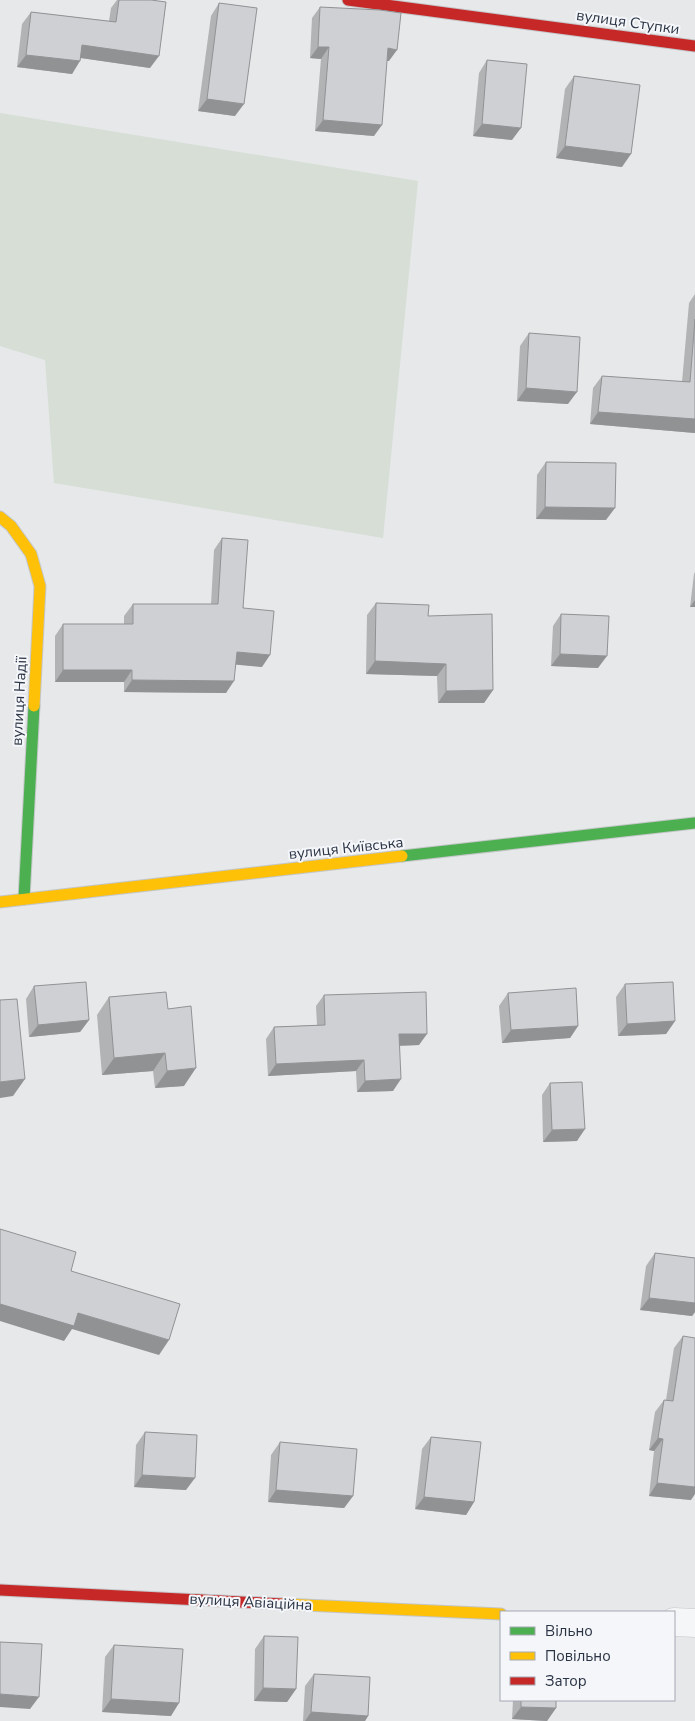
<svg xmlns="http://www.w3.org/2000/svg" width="695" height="1721" viewBox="0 0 695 1721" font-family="'Nunito Sans',sans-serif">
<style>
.green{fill:#d6ded6}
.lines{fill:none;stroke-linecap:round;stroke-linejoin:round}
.street-casing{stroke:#c4c6c8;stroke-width:29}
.fast-casing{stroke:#c4c6c8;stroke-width:13}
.slow-casing{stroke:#c4c6c8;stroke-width:13}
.jam-casing{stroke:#c4c6c8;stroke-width:13}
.street{stroke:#f5f6f7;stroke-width:28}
.fast{stroke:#4caf50;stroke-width:11}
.slow{stroke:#ffc107;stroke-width:11}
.jam{stroke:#c62828;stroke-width:11}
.wall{fill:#b1b3b5}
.shaded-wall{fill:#909294}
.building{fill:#ced0d3;stroke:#909294}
.labels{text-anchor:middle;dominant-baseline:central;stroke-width:4;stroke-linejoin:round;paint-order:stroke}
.street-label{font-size:15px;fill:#2b3445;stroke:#f4f6f9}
</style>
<rect width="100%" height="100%" fill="#e6e8ea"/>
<path class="green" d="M0,113L418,181L383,538L54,483L45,360L0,346Z"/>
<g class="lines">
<g class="street-casing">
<path id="street" d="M674,1622L695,1623"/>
</g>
<g class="fast-casing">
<g id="fast">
<path d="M402,856L695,823"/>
<path d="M24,899L34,706"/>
</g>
</g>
<g class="slow-casing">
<g id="slow">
<path d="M0,517L11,526L31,554L40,586L34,706"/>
<path d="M0,902L402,856"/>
<path d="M282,1604L501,1614"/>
</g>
</g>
<g class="jam-casing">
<g id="jam">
<path d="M348,0L695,46"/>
<path d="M0,1590L282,1604"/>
</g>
</g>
<use href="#street" class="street"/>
<use href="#fast" class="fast"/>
<use href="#slow" class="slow"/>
<use href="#jam" class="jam"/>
</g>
<g class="wall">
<path d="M117,0H151L150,68L81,58L72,74L17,67L22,24L31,12L109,21L111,8Z"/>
<path d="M219,3L235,116L198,111L211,16Z"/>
<path d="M320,7L389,61H387L374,136L315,131L321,59L310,58L312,18Z"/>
<path d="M487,60L512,140L473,136L479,73Z"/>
<path d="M574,76L622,167L556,158L565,89Z"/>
<path d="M695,294V433L590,424L593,388L602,376L682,382L689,303Z"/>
<path d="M529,333L568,404L517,401L520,346Z"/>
<path d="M546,462L606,520L536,519L537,475Z"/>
<path d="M222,538L262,667L236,664L226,693L124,692V682H55V636L63,624H124V616L133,604H211L214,550Z"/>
<path d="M695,572V607H690L694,574Z"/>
<path d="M376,603L428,616L493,690L484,703H438L437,676L366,674L367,615Z"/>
<path d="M561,614L598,668L551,666L553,626Z"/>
<path d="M625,984L675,1021L666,1034L618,1036L616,997Z"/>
<path d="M34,986L89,1020L80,1032L29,1037L26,999Z"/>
<path d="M508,993L578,1026L570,1038L502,1043L499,1006Z"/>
<path d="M324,995L419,1045L399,1046L393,1091L357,1092L356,1071L268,1076L266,1039L274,1027L317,1025L316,1006Z"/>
<path d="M109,997L168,1009L184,1086L155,1088L153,1071L102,1075L97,1015Z"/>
<path d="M550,1083L577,1141L543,1142L542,1095Z"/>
<path d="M655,1253L695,1258V1312L692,1316L640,1310L646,1266Z"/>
<path d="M683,1336L691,1500L649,1496L654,1451L649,1450L655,1412L664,1400H666L674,1348Z"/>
<path d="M145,1432L186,1490L134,1487L136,1445Z"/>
<path d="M431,1437L474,1502L466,1515L415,1509L422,1449Z"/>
<path d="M280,1442L353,1496L344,1508L268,1502L271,1455Z"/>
<path d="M264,1636L296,1689L287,1702L254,1701L255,1649Z"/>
<path d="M114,1645L171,1716L102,1712L105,1657Z"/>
<path d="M314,1674L368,1716L365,1721H303L305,1686Z"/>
<path d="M513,1700H556V1708L547,1721L512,1719Z"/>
</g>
<g class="shaded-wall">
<path d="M82,45L159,56L150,68L74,57Z"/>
<path d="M318,47H329L321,59L310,58Z"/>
<path d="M388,48L397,50L389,61L380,60Z"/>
<path d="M26,55L80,61L72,74L17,67Z"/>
<path d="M207,99L244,104L235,116L198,111Z"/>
<path d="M323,120L382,125L374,136L315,131Z"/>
<path d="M482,124L521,128L512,140L473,136Z"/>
<path d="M565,146L631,154L622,167L556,158Z"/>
<path d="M526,388L577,392L568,404L517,401Z"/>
<path d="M598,412L695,419V433L590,424Z"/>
<path d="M545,507L615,508L606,520L536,519Z"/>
<path d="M695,600V607H690Z"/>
<path d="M237,652L270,655L262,667L229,664Z"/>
<path d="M560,654L607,656L598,668L551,666Z"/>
<path d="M375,661L446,664L437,676L366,674Z"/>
<path d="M63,670H132L124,682H55Z"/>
<path d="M132,680L234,681L226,693L124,692Z"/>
<path d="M493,690L484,703H438L446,691Z"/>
<path d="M89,1020L80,1032L29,1037L38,1025Z"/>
<path d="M675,1021L666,1034L618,1036L627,1024Z"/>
<path d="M578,1026L570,1038L502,1043L511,1030Z"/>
<path d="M399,1034H427L419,1045L390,1046Z"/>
<path d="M165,1053L153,1071L102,1075L114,1058Z"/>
<path d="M364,1060L356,1071L268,1076L276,1064Z"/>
<path d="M196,1068L184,1086L155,1088L167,1071Z"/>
<path d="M25,1079L13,1096L0,1098V1082Z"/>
<path d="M401,1079L393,1091L357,1092L365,1081Z"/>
<path d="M585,1129L577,1141L543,1142L552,1130Z"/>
<path d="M649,1298L695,1303V1312L692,1316L640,1310Z"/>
<path d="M0,1304L78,1313L169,1340L159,1355L72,1329L64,1341L0,1321Z"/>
<path d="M658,1438L663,1439L654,1451L649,1450Z"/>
<path d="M142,1475L195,1478L186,1490L134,1487Z"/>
<path d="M657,1483L695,1487V1494L691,1500L649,1496Z"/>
<path d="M276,1490L353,1496L344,1508L268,1502Z"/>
<path d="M424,1497L474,1502L466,1515L415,1509Z"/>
<path d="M263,1688L296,1689L287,1702L254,1701Z"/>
<path d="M0,1694L39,1697L30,1709L0,1707Z"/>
<path d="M111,1699L179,1703L171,1716L102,1712Z"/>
<path d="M521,1707L556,1708L547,1721L512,1719Z"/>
<path d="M311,1712L368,1716L365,1721H305Z"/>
</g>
<g class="building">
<path d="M119,0H151L166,2L159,56L82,45L80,61L26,55L31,12L116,22Z"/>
<path d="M219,3L257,8L244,104L207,99Z"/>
<path d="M320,7L380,10L401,13L397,50L388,48L382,125L323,120L329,47H318Z"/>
<path d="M487,60L527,64L521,128L482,124Z"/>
<path d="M574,76L640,85L631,154L565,146Z"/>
<path d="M695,319V419L598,412L602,376L690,382Z"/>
<path d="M529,333L580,337L577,392L526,388Z"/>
<path d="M546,462L616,463L615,508L545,507Z"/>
<path d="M222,538L248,540L243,608L274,611L270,655L237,652L234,681L132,680V670H63V624H133V604H218Z"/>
<path d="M376,603L429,605L428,616L492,614L493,690L446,691V664L375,661Z"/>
<path d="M561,614L609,616L607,656L560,654Z"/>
<path d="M86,982L89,1020L38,1025L34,986Z"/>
<path d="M673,982L675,1021L627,1024L625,984Z"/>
<path d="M576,988L578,1026L511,1030L508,993Z"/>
<path d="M166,992L168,1009L191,1006L196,1068L167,1071L165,1053L114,1058L109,997Z"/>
<path d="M426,992L427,1034H399L401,1079L365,1081L364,1060L276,1064L274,1027L325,1025L324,995Z"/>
<path d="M17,999L25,1079L0,1082V1000Z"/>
<path d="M582,1082L585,1129L552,1130L550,1083Z"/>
<path d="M0,1229L76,1252L71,1271L180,1304L169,1340L78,1313L74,1326L0,1304Z"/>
<path d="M655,1253L695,1258V1303L649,1298Z"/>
<path d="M683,1336L695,1338V1487L657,1483L663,1439L658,1438L664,1400L673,1401Z"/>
<path d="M145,1432L197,1435L195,1478L142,1475Z"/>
<path d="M431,1437L481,1442L474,1502L424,1497Z"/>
<path d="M280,1442L357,1449L353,1496L276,1490Z"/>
<path d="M264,1636L298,1637L296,1689L263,1688Z"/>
<path d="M0,1642L42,1644L39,1697L0,1694Z"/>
<path d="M114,1645L183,1649L179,1703L111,1699Z"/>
<path d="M314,1674L370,1677L368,1716L311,1712Z"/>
<path d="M521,1700H556V1708L521,1707Z"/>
</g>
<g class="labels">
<g class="street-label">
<text transform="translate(628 22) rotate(8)">вулиця Ступки</text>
<text transform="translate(19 701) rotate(-87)">вулиця Надії</text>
<text transform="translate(346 848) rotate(-6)">вулиця Київська</text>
<text transform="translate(251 1602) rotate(3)">вулиця Авіаційна</text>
</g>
</g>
<rect x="500" y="1611" width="175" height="90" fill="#f4f6f9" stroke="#a4a8b1"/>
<rect x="510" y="1627" width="25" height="8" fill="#4caf50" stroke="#a4a8b1"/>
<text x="545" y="1636" font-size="15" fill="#2b3445">Вільно</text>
<rect x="510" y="1652" width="25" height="8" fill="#ffc107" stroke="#a4a8b1"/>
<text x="545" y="1661" font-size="15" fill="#2b3445">Повільно</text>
<rect x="510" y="1677" width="25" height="8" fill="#c62828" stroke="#a4a8b1"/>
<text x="545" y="1686" font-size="15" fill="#2b3445">Затор</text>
</svg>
